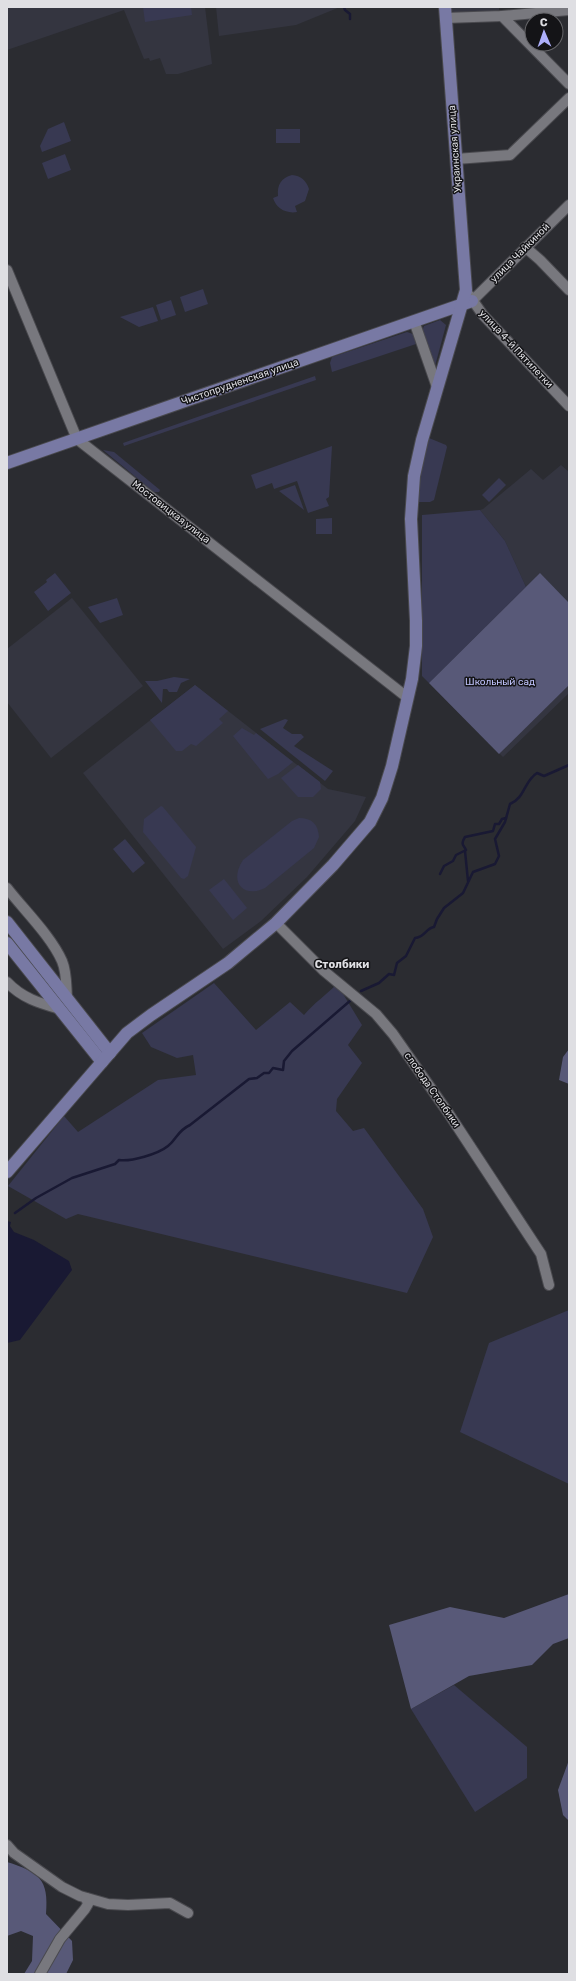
<svg xmlns="http://www.w3.org/2000/svg" width="576" height="1981" viewBox="0 0 576 1981" font-family="Rubik,sans-serif">
<style>
.built{fill:#343540}
.green{fill:#383952}
.forest{fill:#585978}
.water{fill:#191933}
.lines{fill:none;stroke-linecap:round;stroke-linejoin:round}
.stream{stroke:#191933;stroke-width:2.5}
.minor-casing{stroke:#49494e;stroke-width:12}
.major-casing{stroke:#49494e;stroke-width:14}
.minor{stroke:#78787e;stroke-width:10}
.major{stroke:#7879a4;stroke-width:12}
.labels{text-anchor:middle;dominant-baseline:central;stroke-width:3;stroke-linejoin:round;paint-order:stroke}
.street-label{font-size:10px;fill:#dfdfe3;stroke:#141417}
.park-label{font-size:10px;fill:#c1c4fd;stroke:#141417}
.neighbourhood-label{font-size:11px;font-weight:bold;fill:#dfdfe3;stroke:#141417}
</style>
<rect width="100%" height="100%" fill="#2b2c31"/>
<g class="built">
<path d="M7,7H205L212,64L178,74H166L160,58L150,61L149,58L144,59L124,10L7,50Z"/>
<path d="M216,7H340L296,25L219,36Z"/>
<path d="M451,7H499V11L457,14L452,11Z"/>
<path d="M561,465L569,472V693L503,757L429,683L526,587L505,541L480,510L483,509L531,469L543,480Z"/>
<path d="M72,598L143,686L51,758L7,702V649Z"/>
<path d="M195,685L328,789L366,797L355,821L307,877L261,921L223,949L83,773Z"/>
</g>
<g class="green">
<path d="M143,7H191L192,15L145,22Z"/>
<path d="M64,122L71,141L42,152L40,146L48,129Z"/>
<rect x="276" y="129" width="24" height="14"/>
<path d="M65,154L71,170L48,179L42,163Z"/>
<path d="M292,175C301,176 306,180 309,189L305,201L295,206L297,212C286,214 276,208 273,198L278,196C277,185 281,178 292,175Z"/>
<path d="M203,289L208,304L185,312L180,297Z"/>
<path d="M171,300L176,315L161,320L156,305Z"/>
<path d="M153,307L158,321L139,327L120,317Z"/>
<path d="M440,320L446,325L435,366L422,331L424,326Z"/>
<path d="M407,332L413,334L416,344L332,372L330,363L332,357Z"/>
<path d="M315,376L316,380L124,446L123,443Z"/>
<path d="M429,438L446,445L447,447L434,500L430,502H419C414,493 426,449 429,438Z"/>
<path d="M332,446L329,497L326,499L329,506L308,513L297,481L274,489L272,483L256,489L251,475Z"/>
<path d="M103,450L114,452L160,490L159,492H154Z"/>
<path d="M499,478L506,485L489,502L482,495Z"/>
<path d="M295,485L304,510L279,491Z"/>
<path d="M480,510L505,541L526,587L429,683L422,676V515Z"/>
<path d="M332,518V534H316V519Z"/>
<path d="M55,573L71,593L48,611L34,592L47,582L46,580Z"/>
<path d="M117,598L123,615L100,623L88,607Z"/>
<path d="M174,677L190,679L181,683L177,692H169L167,689H163L162,703L145,681H157Z"/>
<path d="M195,685L228,711L219,719L223,723L196,746L191,744L182,751H176L150,720Z"/>
<path d="M285,719L288,720L283,728L292,734H301L304,737L294,746L333,771L325,781L260,729Z"/>
<path d="M242,728L254,735L256,733L293,762L278,774L268,779L233,736Z"/>
<path d="M298,765L320,782L321,789L313,797H298L281,778Z"/>
<path d="M161,806L163,807L196,847L188,876L184,879L181,878L143,832L144,819Z"/>
<path d="M299,818C312,818 318,824 319,837L314,848L265,888C242,899 229,881 243,860L292,821Z"/>
<path d="M125,839L145,863L133,873L113,849Z"/>
<path d="M224,879L247,908L233,920L209,890Z"/>
<path d="M214,983L256,1030L290,1002L304,1015C314,1003 326,995 337,984L362,1025L348,1045L362,1063L337,1099L336,1111L353,1131L364,1128L423,1209L433,1237L407,1293L78,1214L66,1219L8,1186L64,1116L78,1132L158,1080L196,1075L193,1055L177,1058L151,1047L142,1033Z"/>
<path d="M569,1310V1484L460,1432L489,1343Z"/>
<path d="M454,1685L527,1747V1778L475,1812L411,1709Z"/>
</g>
<g class="forest">
<path d="M540,573L569,603V685L499,754L429,683Z"/>
<path d="M569,1049V1084L559,1080L563,1057Z"/>
<path d="M569,1594V1638L553,1644L532,1665L469,1676L411,1709L389,1625L450,1607L504,1618Z"/>
<path d="M569,1760V1821L563,1815L558,1790Z"/>
<path d="M7,1862C39,1872 49,1879 46,1914L72,1941L73,1960L66,1974H24L32,1961L33,1936L21,1931L7,1936Z"/>
</g>
<path class="water" d="M7,1221L11,1222L10,1226L14,1232L34,1240L69,1261L72,1270L20,1340L7,1343Z"/>
<g class="lines">
<g class="stream">
<path d="M344,7L345,10L350,14V19"/>
<path d="M465,851L468,881"/>
<path d="M440,874L444,866L453,861L456,855L466,850C464,845 460,845 465,837L493,831L495,824H499L502,819L506,818"/>
<path d="M361,991L379,983L389,974L394,975L397,963L406,956L415,938C425,937 426,928 434,927L437,919L444,908L463,893L473,872L495,864L499,856L495,839L505,822L510,804C525,798 524,781 537,773L544,776L569,765"/>
<path d="M15,1213L36,1198L72,1178L115,1164L119,1160C131,1162 158,1154 168,1146C177,1139 177,1131 190,1125L249,1079L257,1078L264,1073H269L273,1068L283,1070L284,1061L292,1051L351,1000"/>
</g>
<g class="minor-casing">
<g id="minor">
<path d="M502,16L569,84"/>
<path d="M445,18L502,16L569,10"/>
<path d="M456,159L510,155L569,98"/>
<path d="M525,247L540,260L569,290"/>
<path d="M7,270L77,439L408,698"/>
<path d="M469,295L483,315L569,406"/>
<path d="M472,301L569,205"/>
<path d="M414,321L437,387"/>
<path d="M7,888C24,910 51,936 62,961C67,973 66,985 67,998"/>
<path d="M276,923L324,971L376,1014L393,1034L449,1114L541,1254L549,1285"/>
<path d="M7,982C22,998 39,1003 60,1009"/>
<path d="M7,1845L14,1853L62,1887L80,1896L108,1904L128,1905L170,1903L188,1913"/>
<path d="M40,1974L60,1939L85,1909L88,1904L86,1898"/>
</g>
</g>
<g class="major-casing">
<g id="major">
<path d="M7,463L472,301"/>
<path d="M7,922L110,1053"/>
<path d="M7,943L102,1062"/>
<path d="M7,1172L127,1033L151,1015L228,963L276,923L333,865L370,822L382,798L392,766L412,679L416,646V621L411,519L414,476L422,440L466,290L445,7"/>
</g>
</g>
<use href="#minor" class="minor"/>
<use href="#major" class="major"/>
</g>
<g class="labels">
<g class="street-label">
<text transform="translate(455 149) rotate(-94)">Украинская улица</text>
<text transform="translate(520 253) rotate(-45)">улица Чайкиной</text>
<text transform="translate(516 349) rotate(47)">улица 4-й Пятилетки</text>
<text transform="translate(240 382) rotate(-19)">Чистопрудненская улица</text>
<text transform="translate(171 512) rotate(38)">Мостовицкая улица</text>
<text transform="translate(432 1090) rotate(55)">слобода Столбики</text>
</g>
<g class="park-label">
<text x="500" y="682">Школьный сад</text>
</g>
<g class="neighbourhood-label">
<text x="342" y="964">Столбики</text>
</g>
</g>
<rect width="576" height="1981" fill="none" stroke="#dfdfe3" stroke-width="16"/>
<g transform="translate(544 32) rotate(358)"><circle r="19" fill="#141417" stroke="#656569"/>
<path d="M0-3L7 15L0 10L-7 15Z" fill="#adaffb"/>
<text y="-6" font-size="11" font-weight="bold" text-anchor="middle" fill="#dfdfe3">С</text>
</g>
</svg>
